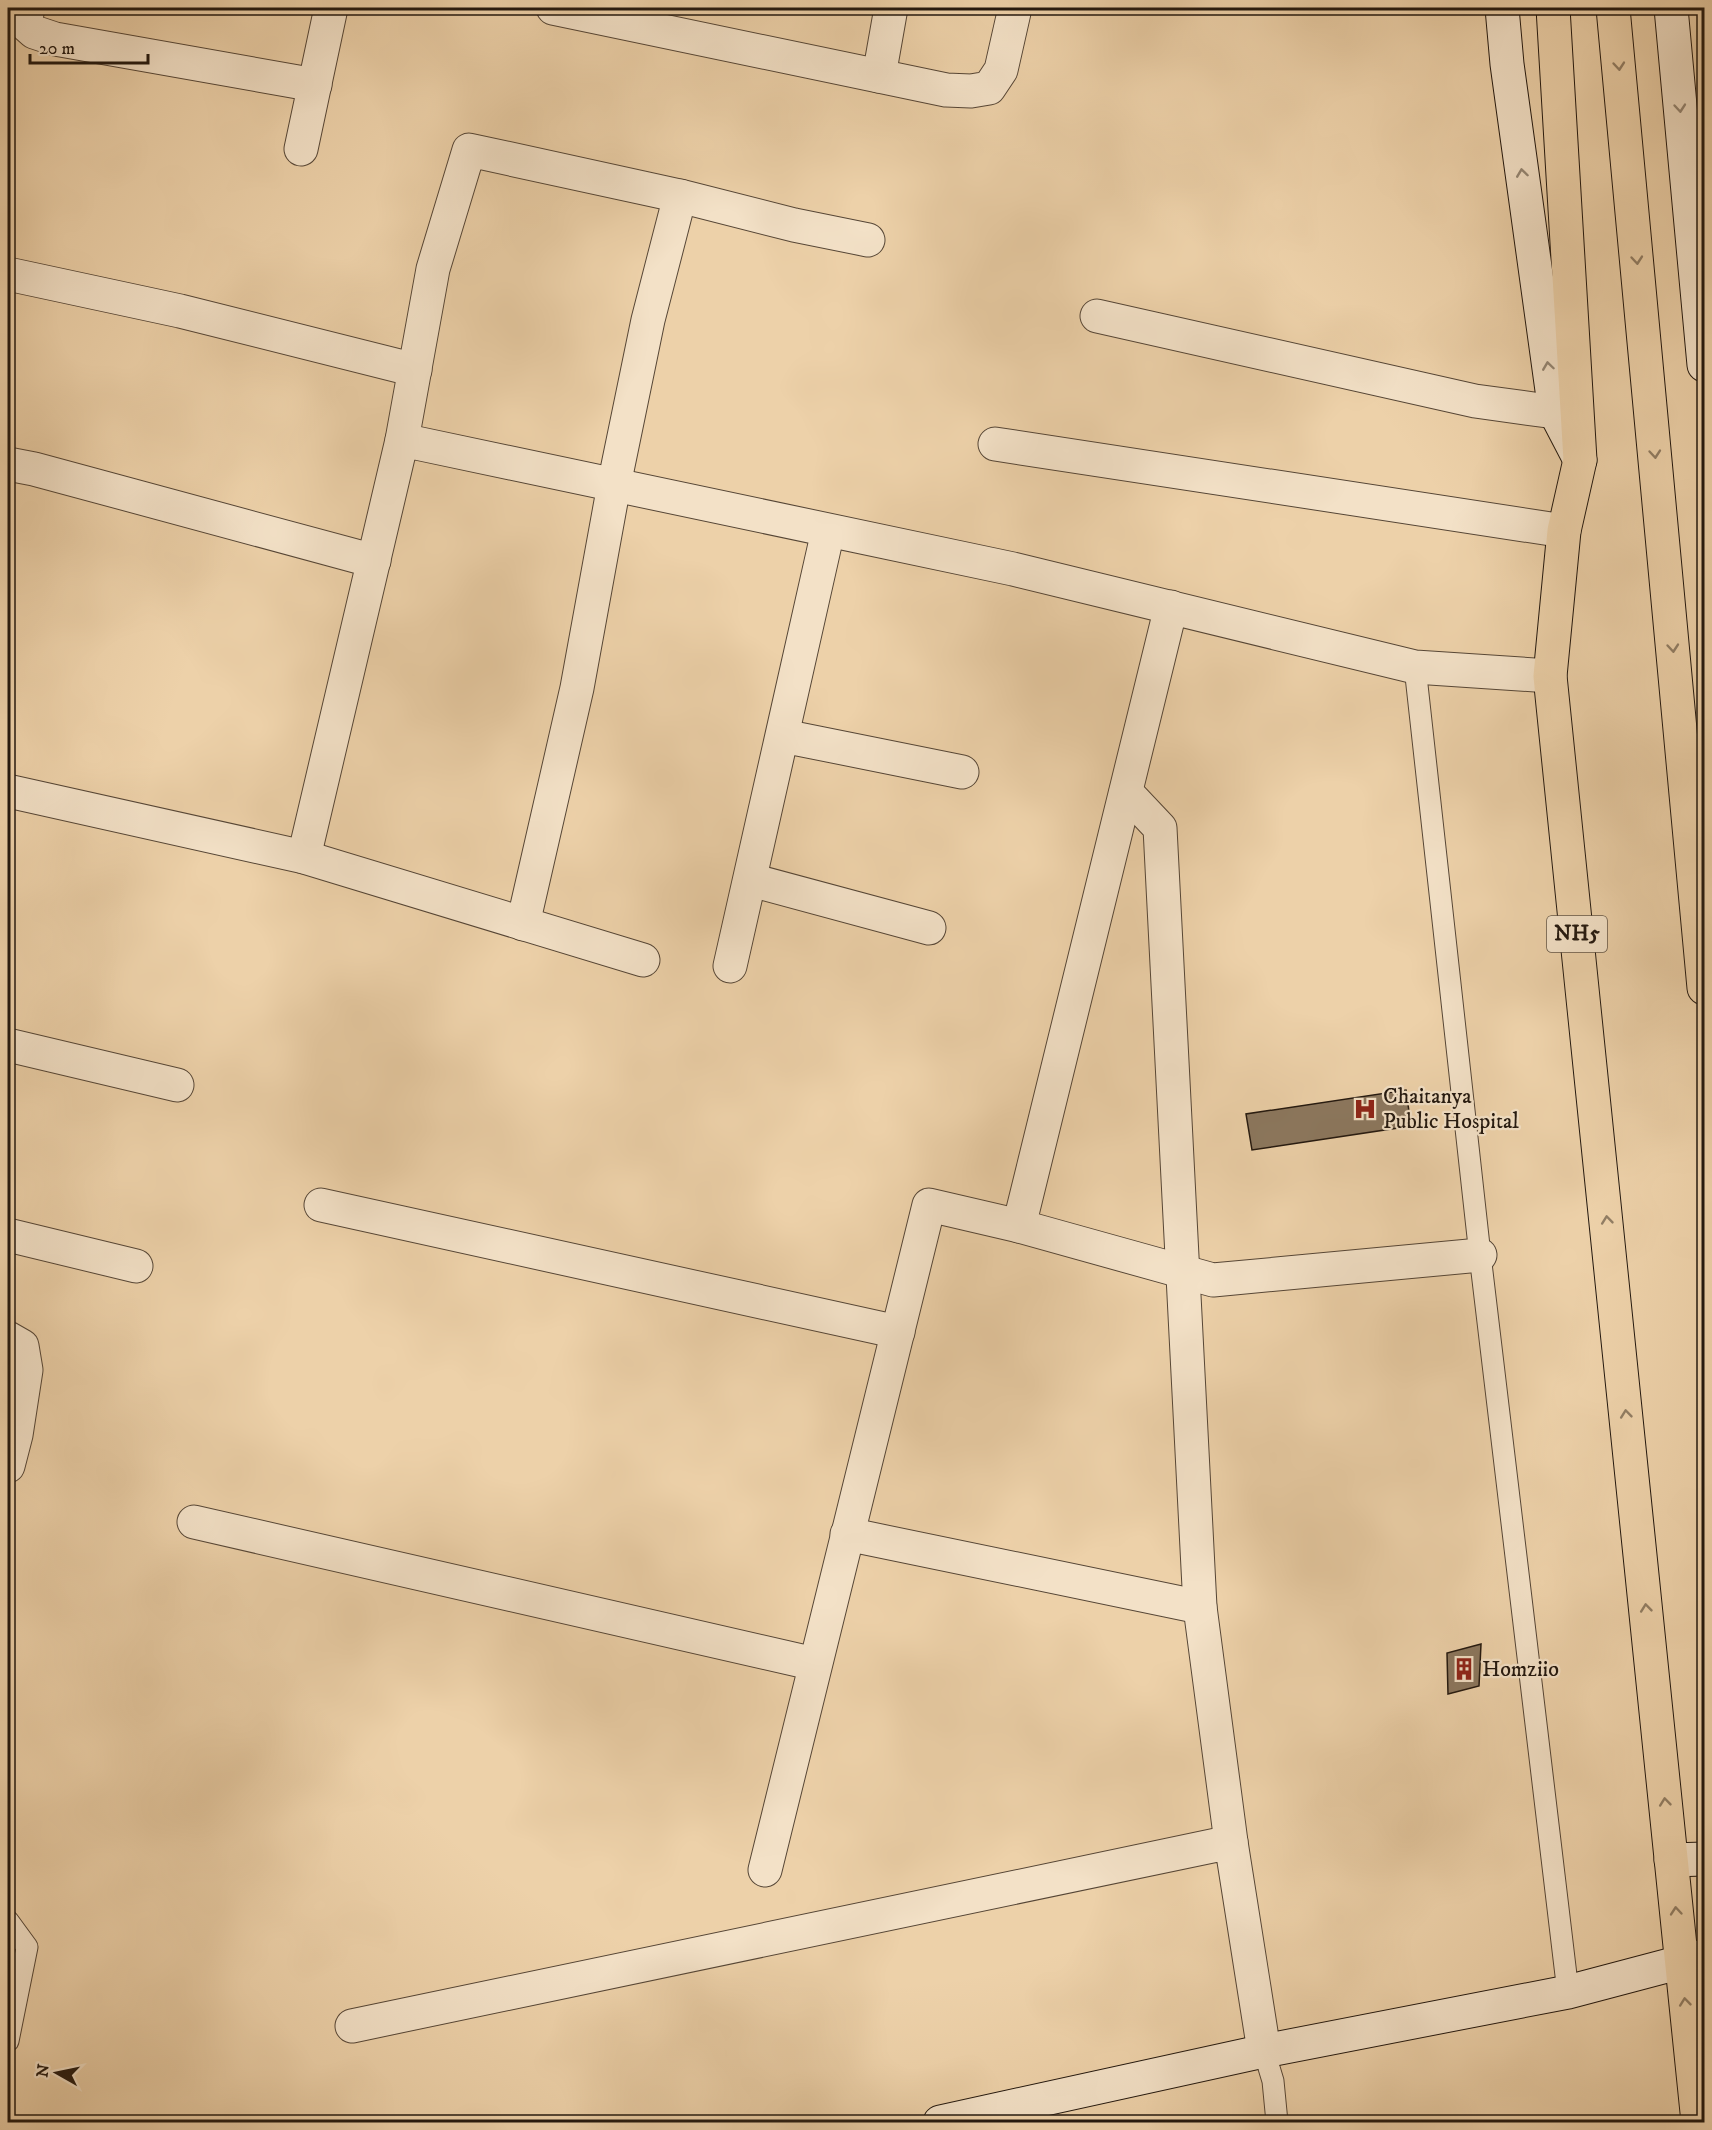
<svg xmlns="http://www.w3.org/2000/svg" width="1712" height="2130" viewBox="0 0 1712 2130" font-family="'IM FELL DW Pica',serif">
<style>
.building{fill:#8c785f;stroke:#23180f;stroke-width:1.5}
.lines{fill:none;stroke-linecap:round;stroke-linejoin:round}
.lane-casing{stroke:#564636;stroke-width:23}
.street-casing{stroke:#564636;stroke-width:35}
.secondary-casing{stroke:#23180f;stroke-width:35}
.highway-casing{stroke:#23180f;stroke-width:35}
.lane{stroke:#f3e1c7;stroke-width:21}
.street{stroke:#f3e1c7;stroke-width:33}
.secondary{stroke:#f3e1c7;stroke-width:33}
.highway{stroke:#edd1a9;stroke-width:33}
.oneway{stroke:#927e64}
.oneway2{stroke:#958774}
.labels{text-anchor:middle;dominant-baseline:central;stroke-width:4.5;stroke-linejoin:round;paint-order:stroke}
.shield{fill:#f3e1c7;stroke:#615446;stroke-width:1.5}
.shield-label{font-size:21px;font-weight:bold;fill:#23180f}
.poi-label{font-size:22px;fill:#23180f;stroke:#f3e1c7;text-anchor:start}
</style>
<rect width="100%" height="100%" fill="#edd1a9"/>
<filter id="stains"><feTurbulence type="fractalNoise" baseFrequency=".00333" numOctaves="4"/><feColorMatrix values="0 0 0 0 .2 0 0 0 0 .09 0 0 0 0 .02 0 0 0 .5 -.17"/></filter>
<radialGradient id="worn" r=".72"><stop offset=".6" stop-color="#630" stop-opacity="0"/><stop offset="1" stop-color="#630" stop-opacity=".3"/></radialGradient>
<g class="building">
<path d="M1406,1090L1411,1126L1252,1150L1246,1114Z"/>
<path d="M1481,1644L1479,1686L1448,1694L1447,1653Z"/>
</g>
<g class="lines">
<g class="lane-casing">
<g id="lane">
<path d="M1415,667L1480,1255L1568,1992"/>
<path d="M8,1921L27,1947L8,2041"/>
<path d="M1264,2051L1273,2081L1277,2122"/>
</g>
</g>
<g class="street-casing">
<g id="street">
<path d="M28,8L25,24L34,32L55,39L315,85"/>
<path d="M553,8L946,90L971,91L989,88L1001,70L1015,8"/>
<path d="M879,76L891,8"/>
<path d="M301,149L331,8"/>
<path d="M8,274L180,311L415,370"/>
<path d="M1097,316L1475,401L1555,412"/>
<path d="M402,440L433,269L469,150L680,196L794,225L868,240"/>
<path d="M995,444L1564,531"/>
<path d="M8,464L34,469L374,561"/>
<path d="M783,736L962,772"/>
<path d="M8,791L304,857L643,960"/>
<path d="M1126,792L1160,828L1200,1607L1231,1842"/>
<path d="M304,857L402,440L1013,569L1415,667L1550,676"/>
<path d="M751,880L929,928"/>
<path d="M523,924L577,688L614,485L648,320L680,196"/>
<path d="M730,966L828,531"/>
<path d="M8,1045L177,1085"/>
<path d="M321,1205L898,1332"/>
<path d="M1019,1226L1171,607"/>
<path d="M8,1235L136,1266"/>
<path d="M8,1338L22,1346L26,1370L16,1435L8,1466"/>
<path d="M194,1522L815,1664"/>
<path d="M847,1534L1200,1607"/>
<path d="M765,1870L929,1205L1019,1226L1213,1280L1480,1255"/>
<path d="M352,2026L1231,1842L1264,2051"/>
</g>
</g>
<g class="secondary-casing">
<g id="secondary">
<path d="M1502,8L1507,64L1555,412L1580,460"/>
<path d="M1671,8L1704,365"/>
<path d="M1671,1860L1704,1859"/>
<path d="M940,2122L1264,2051L1568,1992L1704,1956"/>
</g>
</g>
<g class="highway-casing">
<g id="highway">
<path d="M1553,8L1580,460L1564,531L1550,676L1698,2122"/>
<path d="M1613,8L1704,988"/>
</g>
</g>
<use href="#lane" class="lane"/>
<use href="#street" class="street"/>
<use href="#secondary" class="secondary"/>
<use href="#highway" class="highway"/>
</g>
<defs><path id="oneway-chevron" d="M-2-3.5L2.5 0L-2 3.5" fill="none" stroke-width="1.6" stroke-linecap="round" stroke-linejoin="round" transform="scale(1.5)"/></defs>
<g class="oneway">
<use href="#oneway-chevron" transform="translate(1619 66) rotate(85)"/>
<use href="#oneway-chevron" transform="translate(1637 260) rotate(85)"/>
<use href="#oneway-chevron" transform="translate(1655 454) rotate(85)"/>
<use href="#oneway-chevron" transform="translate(1673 648) rotate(85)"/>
<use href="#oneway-chevron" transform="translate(1607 1220) rotate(-96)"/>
<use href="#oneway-chevron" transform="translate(1626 1414) rotate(-96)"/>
<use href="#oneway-chevron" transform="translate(1646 1608) rotate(-96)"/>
<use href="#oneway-chevron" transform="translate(1665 1802) rotate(-96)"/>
<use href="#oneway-chevron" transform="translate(1676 1911) rotate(-95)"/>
<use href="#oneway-chevron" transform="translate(1685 2002) rotate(-96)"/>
</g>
<g class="oneway2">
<use href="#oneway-chevron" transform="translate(1680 108) rotate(85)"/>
<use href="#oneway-chevron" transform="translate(1522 173) rotate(-98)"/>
<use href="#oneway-chevron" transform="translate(1548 366) rotate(-98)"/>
</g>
<defs>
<g id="hospital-bare" transform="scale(1.8)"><path d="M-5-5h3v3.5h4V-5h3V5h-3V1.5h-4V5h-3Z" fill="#8f2418" stroke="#f3e1c7" stroke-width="2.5" paint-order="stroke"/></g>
<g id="building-bare" transform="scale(1.8)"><path d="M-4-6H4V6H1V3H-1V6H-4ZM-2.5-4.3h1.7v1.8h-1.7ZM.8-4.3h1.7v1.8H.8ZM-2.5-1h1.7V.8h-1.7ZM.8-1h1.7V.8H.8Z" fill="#8f2418" stroke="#f3e1c7" stroke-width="2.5" paint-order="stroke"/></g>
</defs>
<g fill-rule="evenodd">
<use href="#hospital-bare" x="1365" y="1109"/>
<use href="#building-bare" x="1464" y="1669"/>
</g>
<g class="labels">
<rect class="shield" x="1547" y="916" width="60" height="36" rx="4.5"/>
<g class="shield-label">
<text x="1577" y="934">NH5</text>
</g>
<g class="poi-label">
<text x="1383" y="1096">Chaitanya<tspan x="1383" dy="25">Public Hospital</tspan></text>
<text x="1482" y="1669">Homziio</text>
</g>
</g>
<rect width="1712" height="2130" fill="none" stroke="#edd1a9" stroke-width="30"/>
<rect x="9" y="9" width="1694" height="2112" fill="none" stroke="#23180f" stroke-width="3"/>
<rect x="15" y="15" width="1682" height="2100" fill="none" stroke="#23180f" stroke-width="1.5"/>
<g transform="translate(57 2073) rotate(279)" stroke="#f3e1c7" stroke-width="4.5" paint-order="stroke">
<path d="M0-4.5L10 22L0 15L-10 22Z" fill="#23180f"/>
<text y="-9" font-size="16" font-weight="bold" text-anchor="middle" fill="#23180f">N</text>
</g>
<path d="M30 54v9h118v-9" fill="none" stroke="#23180f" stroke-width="3"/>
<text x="39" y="54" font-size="18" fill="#23180f" stroke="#f3e1c7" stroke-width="4.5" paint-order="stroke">20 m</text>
<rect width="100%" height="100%" filter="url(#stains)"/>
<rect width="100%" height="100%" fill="url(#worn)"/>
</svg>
